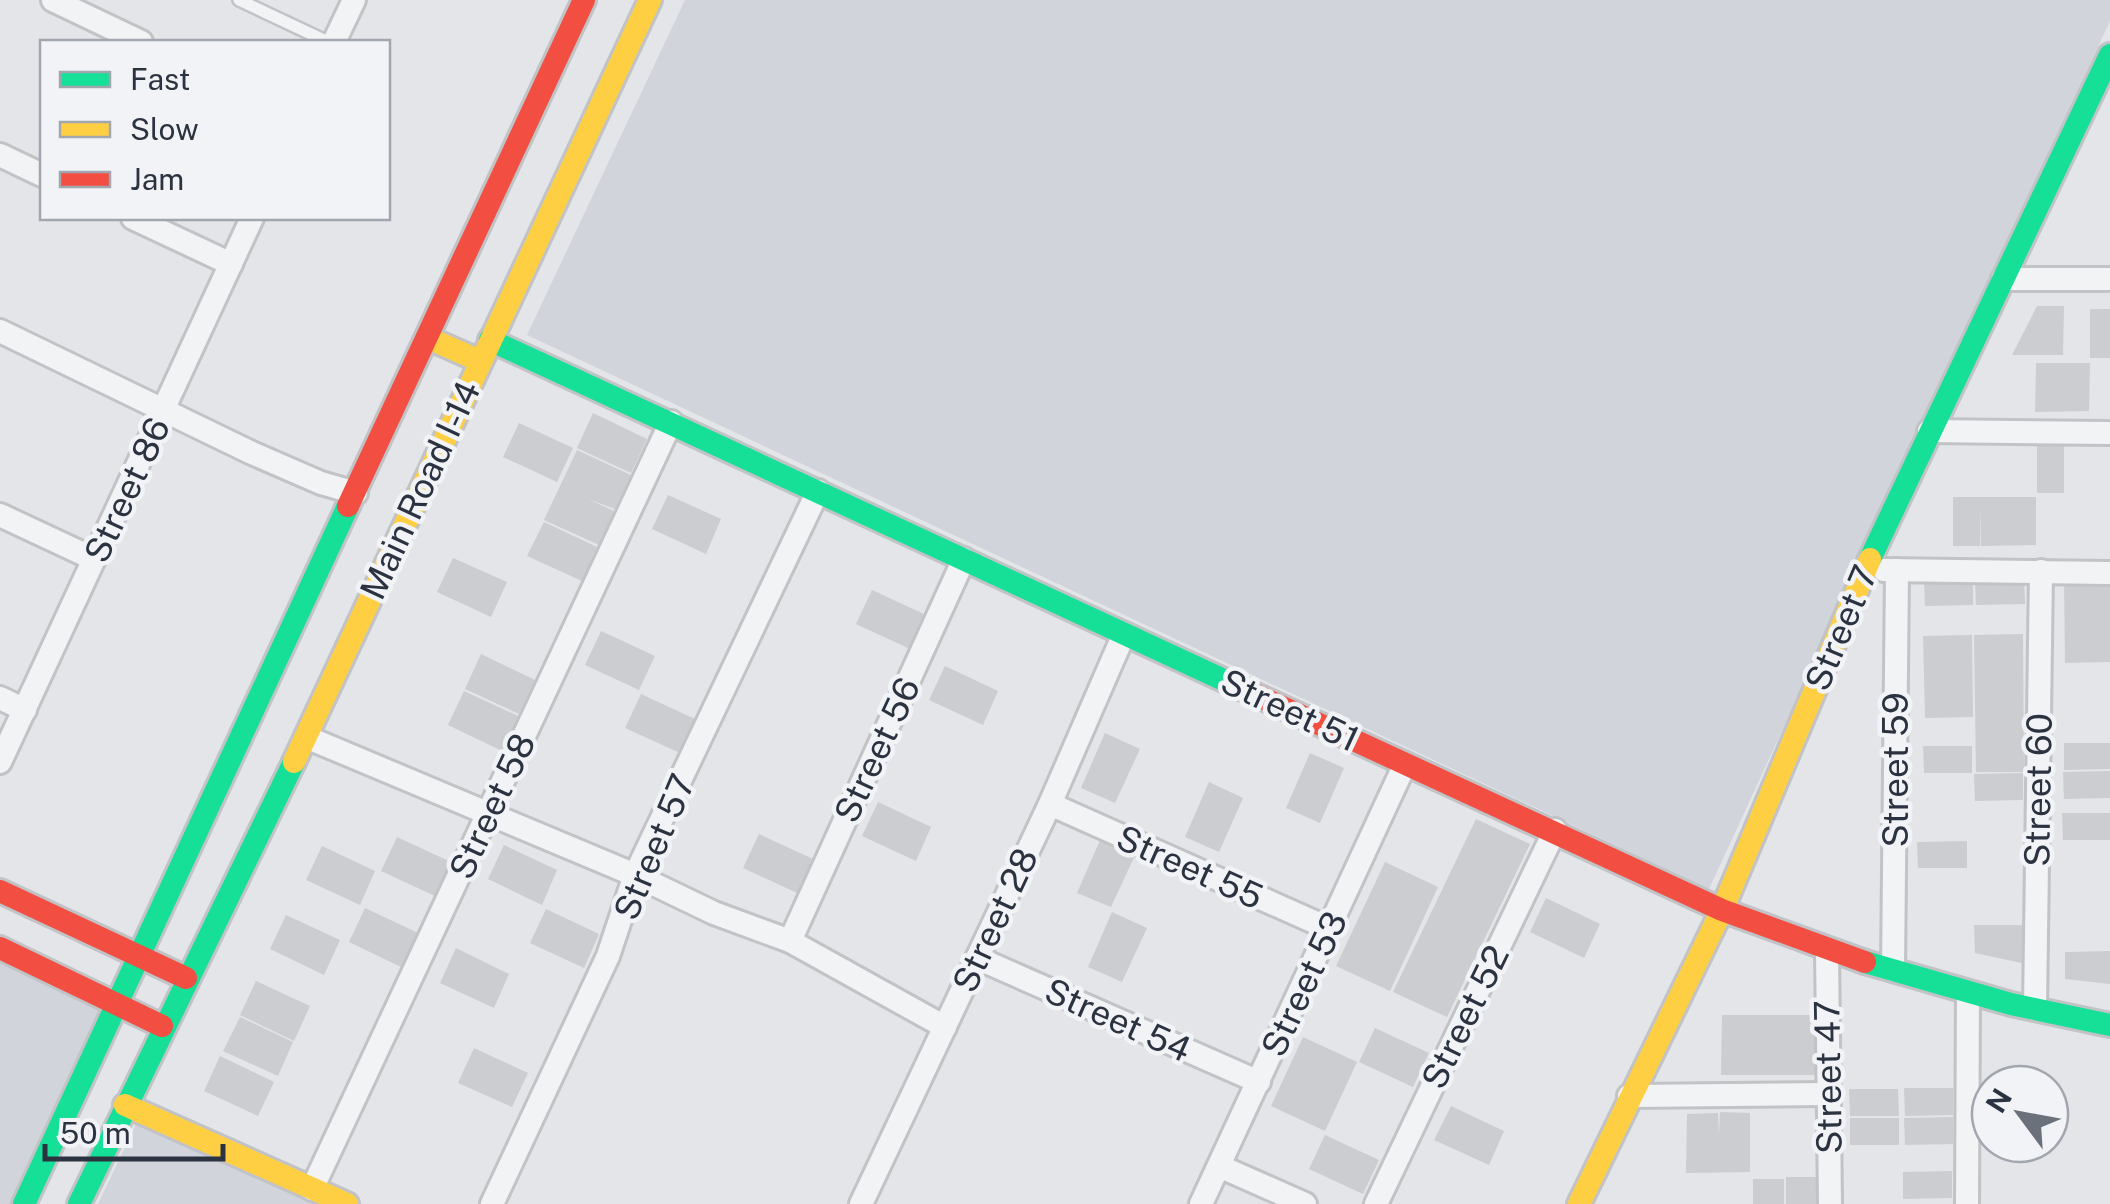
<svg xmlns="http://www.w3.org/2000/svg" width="2110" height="1204" viewBox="0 0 2110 1204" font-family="'Public Sans',sans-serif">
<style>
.built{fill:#d2d4db}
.building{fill:#cbcdd0}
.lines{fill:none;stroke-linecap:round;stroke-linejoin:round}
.lane-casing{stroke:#c1c3c6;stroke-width:16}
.street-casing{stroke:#c1c3c6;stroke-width:28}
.fast-casing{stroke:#c1c3c6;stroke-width:28}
.slow-casing{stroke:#c1c3c6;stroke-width:28}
.jam-casing{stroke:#c1c3c6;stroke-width:28}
.lane{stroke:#f2f3f5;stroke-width:11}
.street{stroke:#f2f3f5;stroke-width:22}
.fast{stroke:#16e098;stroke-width:22}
.slow{stroke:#ffcf43;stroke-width:22}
.jam{stroke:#f24e42;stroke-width:22}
.labels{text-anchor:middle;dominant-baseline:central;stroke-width:9;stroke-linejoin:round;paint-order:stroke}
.street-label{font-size:35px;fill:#2b3240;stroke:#f1f3f7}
</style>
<rect width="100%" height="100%" fill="#e3e5e8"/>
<g class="built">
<path d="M685,0H2110V21L1709,889L527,335Z"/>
<path d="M0,961L104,1011L14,1204H0Z"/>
<path d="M136,1124L316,1204H98Z"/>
</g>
<g class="building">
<path d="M2037,306H2064L2063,355H2012Z"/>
<rect x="2090" y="309" width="20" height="49"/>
<path d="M2036,363H2090L2089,411L2035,412Z"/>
<path d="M593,413L647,439L631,473L577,448Z"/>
<path d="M519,423L573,448L557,482L503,457Z"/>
<path d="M2037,444L2064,445V493H2037Z"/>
<path d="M577,450L631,475L615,509L588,499L614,511L599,545L544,520Z"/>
<path d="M668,495L721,519L706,554L652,529Z"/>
<path d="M1953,497H2036V545L1981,546L1980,505V546H1953Z"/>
<path d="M544,522L597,547L582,581L527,556Z"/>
<path d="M453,558L507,582L491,617L437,592Z"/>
<path d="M2024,577L2025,604L1976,605L1975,578Z"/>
<path d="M1973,578V605L1925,606L1924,579Z"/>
<path d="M2064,579H2110V662L2065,663Z"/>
<path d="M872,590L926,615L910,649L856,624Z"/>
<path d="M601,631L655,656L639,690L585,665Z"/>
<path d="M2023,634L2024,772H1976L1974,635Z"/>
<path d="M1972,635L1973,717L1925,718L1923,636Z"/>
<path d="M481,654L535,680L519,714L465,689Z"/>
<path d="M945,666L998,691L983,725L929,700Z"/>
<path d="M464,691L518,716L502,751L448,725Z"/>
<path d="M641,694L695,719L680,753L625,728Z"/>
<path d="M1105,733L1140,749L1115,803L1081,788Z"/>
<path d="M2064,743H2110V769L2064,770Z"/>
<path d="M1923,746H1972V773H1924Z"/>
<path d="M1310,753L1344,768L1320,823L1286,808Z"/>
<path d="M2110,771V798L2064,799L2063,772Z"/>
<path d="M2023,773V800L1975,801L1974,774Z"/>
<path d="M1209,782L1243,798L1219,852L1185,837Z"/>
<path d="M878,802L931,827L916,861L862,836Z"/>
<path d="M2062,813H2110V840H2063Z"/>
<path d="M1476,819L1530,844L1447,1017L1393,992Z"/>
<path d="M759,834L813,859L797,893L743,868Z"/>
<path d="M397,837L451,862L435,896L381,871Z"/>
<path d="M1101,838L1136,853L1111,907L1077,893Z"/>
<path d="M1967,841V868H1918L1917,842Z"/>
<path d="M504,845L557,870L542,905L488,879Z"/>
<path d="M322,846L375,871L360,905L306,880Z"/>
<path d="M1385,862L1438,887L1390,991L1336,966Z"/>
<path d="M1546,898L1600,924L1584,958L1530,932Z"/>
<path d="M365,908L418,933L403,968L349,942Z"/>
<path d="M546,909L599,934L584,968L530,943Z"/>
<path d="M1112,912L1147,928L1122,982L1088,967Z"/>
<path d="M286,915L340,940L324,975L270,949Z"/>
<path d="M1974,925H2023L2026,964L1975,953Z"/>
<path d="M456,948L509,974L494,1008L440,983Z"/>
<path d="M2110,951V984L2065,979V952Z"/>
<path d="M256,981L310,1006L294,1041L240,1015Z"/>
<path d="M1722,1015H1817L1816,1075H1721Z"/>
<path d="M240,1017L293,1042L278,1076L223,1051Z"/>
<path d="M1375,1028L1429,1053L1413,1087L1359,1062Z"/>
<path d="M1303,1037L1357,1062L1325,1131L1271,1106Z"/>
<path d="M474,1048L528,1073L512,1107L458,1083Z"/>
<path d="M220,1056L274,1082L258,1116L204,1091Z"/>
<path d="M1904,1088H1953V1115L1905,1116Z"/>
<path d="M1849,1089H1898L1899,1116H1850Z"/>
<path d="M1451,1106L1504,1131L1489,1165L1434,1140Z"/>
<path d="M1720,1112L1750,1113V1172L1686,1173L1687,1114L1718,1113L1719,1136Z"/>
<path d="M1953,1117V1144L1905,1145L1904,1118Z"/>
<rect x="1850" y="1118" width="49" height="27"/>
<path d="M1325,1135L1379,1160L1363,1194L1309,1169Z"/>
<path d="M1952,1171V1198L1903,1199V1172Z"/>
<rect x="1786" y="1177" width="31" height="27"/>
<rect x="1753" y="1179" width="31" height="25"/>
</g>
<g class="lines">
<g class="lane-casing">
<path id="lane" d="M239,0L328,42"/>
</g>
<g class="street-casing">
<g id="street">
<path d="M53,0L141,42"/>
<path d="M334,42L354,0"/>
<path d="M0,155L42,175"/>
<path d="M133,218L231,264"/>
<path d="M2003,279H2110"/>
<path d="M0,331L252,453L321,483L356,493"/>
<path d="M1929,431L2110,433"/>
<path d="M0,515L94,559"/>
<path d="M1884,570L2110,573"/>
<path d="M0,698L25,710"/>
<path d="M306,737L635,875L714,913L790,941L945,1027"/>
<path d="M0,762L252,218"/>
<path d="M1050,804L1330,929"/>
<path d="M790,941L964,559"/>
<path d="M1827,950L1830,1204"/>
<path d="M977,958L1259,1082"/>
<path d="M1893,970L1897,570"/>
<path d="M2035,1009L2041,571"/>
<path d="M1629,1096L1828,1094"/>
<path d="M1219,1166L1305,1204"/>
<path d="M312,1189L671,422"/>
<path d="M492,1204L608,956L635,875L818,491"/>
<path d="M861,1204L1050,804L1124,634"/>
<path d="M1201,1204L1405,764"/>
<path d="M1376,1204L1555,830"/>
<path d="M1967,1204L1968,992"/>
</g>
</g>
<g class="fast-casing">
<g id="fast">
<path d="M490,340L1241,688"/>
<path d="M1870,559L2110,55"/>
<path d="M1865,962L2011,1004L2110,1025"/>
<path d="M24,1204L348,506"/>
<path d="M79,1204L294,762"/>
</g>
</g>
<g class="slow-casing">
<g id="slow">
<path d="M428,338L480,361"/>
<path d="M294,762L650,0"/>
<path d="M125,1105L347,1204"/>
<path d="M1579,1204L1722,910L1870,559"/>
</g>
</g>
<g class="jam-casing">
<g id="jam">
<path d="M348,506L584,0"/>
<path d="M1241,688L1722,910L1865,962"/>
<path d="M0,891L186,978"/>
<path d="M0,948L162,1026"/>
</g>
</g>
<use href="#lane" class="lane"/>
<use href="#street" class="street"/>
<use href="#fast" class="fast"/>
<use href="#slow" class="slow"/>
<use href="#jam" class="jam"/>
</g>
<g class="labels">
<g class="street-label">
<text transform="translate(127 490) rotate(-65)">Street 86</text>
<text transform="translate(420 490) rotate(-65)">Main Road I-14</text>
<text transform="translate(1841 628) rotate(-67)">Street 7</text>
<text transform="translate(1290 710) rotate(25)">Street 51</text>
<text transform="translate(877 750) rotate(-65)">Street 56</text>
<text transform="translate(1895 770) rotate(-90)">Street 59</text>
<text transform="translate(2038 790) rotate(-89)">Street 60</text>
<text transform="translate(492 806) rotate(-65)">Street 58</text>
<text transform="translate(654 847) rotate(-67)">Street 57</text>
<text transform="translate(1190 867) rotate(24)">Street 55</text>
<text transform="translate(995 920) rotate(-65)">Street 28</text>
<text transform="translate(1304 984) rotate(-65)">Street 53</text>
<text transform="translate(1465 1017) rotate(-64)">Street 52</text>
<text transform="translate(1118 1020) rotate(24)">Street 54</text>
<text transform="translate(1828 1077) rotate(-91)">Street 47</text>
</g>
</g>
<rect x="40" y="40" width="350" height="180" fill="#f1f3f7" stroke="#a2a6ae" stroke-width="2.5"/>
<rect x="60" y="72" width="50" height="15" fill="#16e098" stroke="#a2a6ae" stroke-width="2.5"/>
<text x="130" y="90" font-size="30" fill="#2b3240">Fast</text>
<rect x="60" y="122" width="50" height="15" fill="#ffcf43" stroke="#a2a6ae" stroke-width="2.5"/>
<text x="130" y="140" font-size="30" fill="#2b3240">Slow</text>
<rect x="60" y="172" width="50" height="15" fill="#f24e42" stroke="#a2a6ae" stroke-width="2.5"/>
<text x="130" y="190" font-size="30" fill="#2b3240">Jam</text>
<g transform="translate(2020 1114) rotate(302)"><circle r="48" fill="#f1f3f7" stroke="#a2a6ae" stroke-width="2.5"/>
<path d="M0-8L18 38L0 25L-18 38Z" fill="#6b717b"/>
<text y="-15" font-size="28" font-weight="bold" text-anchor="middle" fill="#2b3240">N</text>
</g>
<path d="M45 1144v15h178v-15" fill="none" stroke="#2b3240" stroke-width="5"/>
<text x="60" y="1144" font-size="30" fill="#2b3240" stroke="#f1f3f7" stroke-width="8" paint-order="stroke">50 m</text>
</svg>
